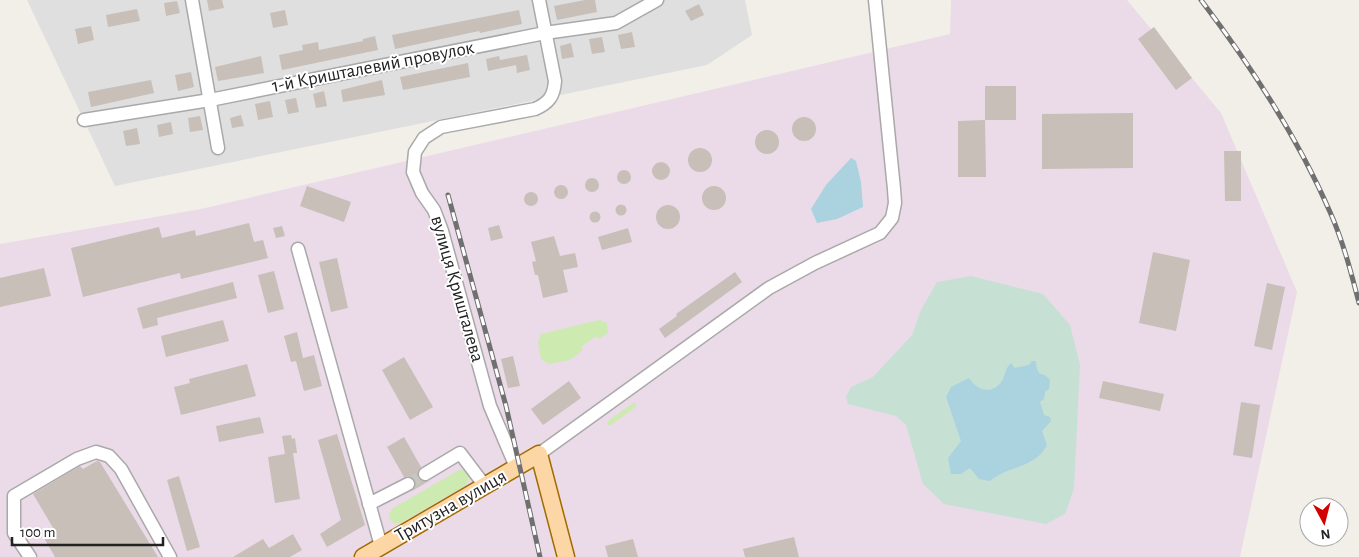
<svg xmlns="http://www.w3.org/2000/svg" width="1359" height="557" viewBox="0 0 1359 557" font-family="'Alegreya Sans',sans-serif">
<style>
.residential{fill:#e0dfdf}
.industrial{fill:#ebdbe8}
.grass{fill:#cdebb0}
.wetland{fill:#c6e0d4}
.water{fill:#aad3df}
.building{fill:#c7bfb8}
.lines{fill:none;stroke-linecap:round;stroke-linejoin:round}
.minor-tunnel{stroke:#c8c6c1;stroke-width:12;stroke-dasharray:12 6;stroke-linecap:butt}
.minor-casing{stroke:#a9a9a9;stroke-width:15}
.major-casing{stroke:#a06b00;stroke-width:19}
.minor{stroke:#fff;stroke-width:12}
.major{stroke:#fcd6a4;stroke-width:16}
.rail-casing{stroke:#707070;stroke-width:5}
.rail{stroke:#fff;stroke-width:3;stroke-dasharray:9;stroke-linecap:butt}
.labels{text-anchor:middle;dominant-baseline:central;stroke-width:4;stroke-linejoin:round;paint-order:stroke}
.street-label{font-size:19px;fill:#222;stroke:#fff}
</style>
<rect width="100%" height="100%" fill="#f2efe9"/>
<path class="residential" d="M27,0H745L752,35L707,65L115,186Z"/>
<path class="industrial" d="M951,0H1127L1221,113L1297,292L1240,557H0V244L201,209L950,34Z"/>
<g class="grass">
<path d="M599,320L607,323L608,333L599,339L596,336L581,347L583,350L570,360L549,364L541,359L538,343L541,334Z"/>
<path d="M633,403H636V407L611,425H607L608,421Z"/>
<path d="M461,469L467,471L470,477L466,485L401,523L395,524L390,520L389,514L393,508Z"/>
</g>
<path class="wetland" d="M971,276L1043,294L1070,325L1080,365L1074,489L1065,514L1046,524L944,504L923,484L906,425L896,416L848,404L846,397L851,387L873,377L912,335L921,310L937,282Z"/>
<g class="water">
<path d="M851,158L856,161L861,182L863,207L837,219L817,223L811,209L826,185Z"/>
<path d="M1032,361H1036C1037,379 1042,370 1050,380L1049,389L1045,392L1044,399L1040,402L1044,415L1050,417L1051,421L1042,431L1047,445C1036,468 1007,466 990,481L979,479L970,468L961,474H951L948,458L961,441L946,397L951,387L969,378C977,391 992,395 1002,381C1006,374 1005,368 1011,363L1015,368L1029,365Z"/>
</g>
<g class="building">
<path d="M207,0H222L224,8L209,11Z"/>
<path d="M585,0H595L597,12L557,20L554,6Z"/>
<path d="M177,1L180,13L166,16L164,3Z"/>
<path d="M699,4L704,15L691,21L685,11Z"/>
<path d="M137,9L140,21L108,27L106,15Z"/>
<path d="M285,10L288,25L273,28L270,13Z"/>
<path d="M519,10L522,24L480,33L479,31L395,49L392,35Z"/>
<path d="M91,26L94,40L78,44L75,29Z"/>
<path d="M1154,27L1192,78L1176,90L1138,39Z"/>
<path d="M632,32L635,47L621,49L618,35Z"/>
<path d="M375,36L378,50L282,70L279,55L303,50L302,45L318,42L319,50L363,41V39Z"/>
<path d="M602,37L605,52L592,54L589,39Z"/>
<path d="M571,43L574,57L562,59L560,46Z"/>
<path d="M527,55L530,70L517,73L516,65L488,71L486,59L499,56L500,60Z"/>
<path d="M261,56L264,73L218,81L215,67Z"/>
<path d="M468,63L470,77L403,90L400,77Z"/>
<path d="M191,72L194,87L178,91L175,75Z"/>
<path d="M151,80L154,93L91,107L88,92Z"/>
<path d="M382,80L385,95L343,102L341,90Z"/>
<rect x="985" y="86" width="31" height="34"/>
<path d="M324,91L327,106L316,108L313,94Z"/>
<path d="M296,98L299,112L288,114L285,100Z"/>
<path d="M270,101L273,117L258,120L255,104Z"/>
<path d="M1133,113V168L1042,169V114Z"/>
<path d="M241,115L244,126L232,128L230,118Z"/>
<path d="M200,116L203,130L190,132L188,118Z"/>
<circle cx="804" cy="129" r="12"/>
<path d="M985,120L986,177H958V121Z"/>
<path d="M171,122L173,134L159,137L157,125Z"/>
<path d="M137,128L140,144L126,146L123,131Z"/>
<circle cx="767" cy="142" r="12"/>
<circle cx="700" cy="160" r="12"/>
<path d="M1224,151H1241V201H1225Z"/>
<circle cx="661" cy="171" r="9"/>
<circle cx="624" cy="177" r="7"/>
<circle cx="592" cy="185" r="7"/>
<circle cx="561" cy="192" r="7"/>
<path d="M307,186L351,202L344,222L300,206Z"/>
<circle cx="714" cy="198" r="12"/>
<circle cx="531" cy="199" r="7"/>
<circle cx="621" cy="210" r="5.5"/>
<circle cx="668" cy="217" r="12"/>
<circle cx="595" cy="217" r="5.5"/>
<path d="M249,223L254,242L263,240L268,258L181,279L180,273L83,297L71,248L159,227L162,238L195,230L196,236Z"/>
<path d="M499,225L503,238L491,241L488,228Z"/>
<path d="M282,226L285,236L276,238L273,228Z"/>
<path d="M628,228L632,242L602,250L598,237Z"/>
<path d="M554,236L560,256L575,253L578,267L563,270L568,292L543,298L538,275H535L532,262L536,261L531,242Z"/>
<path d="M1153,252L1190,260L1176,331L1139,323Z"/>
<path d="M337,258L348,308L331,312L319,262Z"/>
<path d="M44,268L51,296L0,307V278Z"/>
<path d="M274,271L284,309L268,313L258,275Z"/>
<path d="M735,272L742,282L665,338L659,329L677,316L676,314Z"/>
<path d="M233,282L237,298L157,318L158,325L143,329L137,308Z"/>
<path d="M1267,283L1285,287L1272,350L1254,346Z"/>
<path d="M223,320L229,341L166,357L161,336Z"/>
<path d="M297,332L303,358L314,355L322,386L304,391L296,361L291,362L284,336Z"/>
<path d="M513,356L520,386L508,388L501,359Z"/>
<path d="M404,357L433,407L410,420L382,370Z"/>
<path d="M247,364L256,396L181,415L174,387L190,383L189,379Z"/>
<path d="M569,381L581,398L543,425L531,409Z"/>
<path d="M1103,381L1164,394L1160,411L1099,398Z"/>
<path d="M1241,402L1260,405L1252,458L1233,455Z"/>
<path d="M260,417L264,433L219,442L216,426Z"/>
<path d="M337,434L365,525L327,547L320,534L341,520L318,440Z"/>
<path d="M291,435L292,439L295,438L297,453H293L300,499L275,503L268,457L285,454L282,436Z"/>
<path d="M404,437L421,467L418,471V478L422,481H429L412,491L416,485L415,480L409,476L404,477L387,447Z"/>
<path d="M97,461L100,462L158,557H55L44,538L55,531L33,494L80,466L83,469Z"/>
<path d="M179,476L200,547L187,551L167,480Z"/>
<path d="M293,534L302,550L290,557H233L263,539L269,548Z"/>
<path d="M794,537L799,557H745L743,549Z"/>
<path d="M633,539L638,557H608L605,546Z"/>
</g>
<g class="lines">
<path class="minor-tunnel" d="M408,484L425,474"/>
<g class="minor-casing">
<g id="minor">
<path d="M192,0L218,148"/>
<path d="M84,120L210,100L545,33L616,23L657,0"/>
<path d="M298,249L381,546"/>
<path d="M539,454L769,288L815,263L880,233L892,218L895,203L894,189L875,0"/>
<path d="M516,467L490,406L442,231L434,210L422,193L413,172L415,152L424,138L441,127L535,109C549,103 554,96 555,81L539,0"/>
<path d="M425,474L460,453L485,486"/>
<path d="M369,504L408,484"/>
<path d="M30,557L14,533V496L77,459L96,452L109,456L121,469L170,557"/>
</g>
</g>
<g class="major-casing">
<path id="major" d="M363,557L539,454L566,557"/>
</g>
<use href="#minor" class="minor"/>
<use href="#major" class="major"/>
<g class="rail-casing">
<g id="rail">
<path d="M1201,0C1251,66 1297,136 1330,212C1343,241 1351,272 1359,303"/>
<path d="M448,195L506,406L540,557"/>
</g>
</g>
<use href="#rail" class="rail"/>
</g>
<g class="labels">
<g class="street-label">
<text transform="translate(373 67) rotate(-11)">1-й Кришталевий провулок</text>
<text transform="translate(457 289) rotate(74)">вулиця Кришталева</text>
<text transform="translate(451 506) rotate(-30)">Тритузна вулиця</text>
</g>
</g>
<g transform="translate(1324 522) rotate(173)"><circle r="24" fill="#ffffff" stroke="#a7a7a7"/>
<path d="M0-4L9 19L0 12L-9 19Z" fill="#d40000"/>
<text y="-8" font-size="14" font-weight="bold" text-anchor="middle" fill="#222222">N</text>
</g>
<path d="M12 537v8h151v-8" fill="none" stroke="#222222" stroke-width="2.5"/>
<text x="20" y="537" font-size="15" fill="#222222" stroke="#ffffff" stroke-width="4" paint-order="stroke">100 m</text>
</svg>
